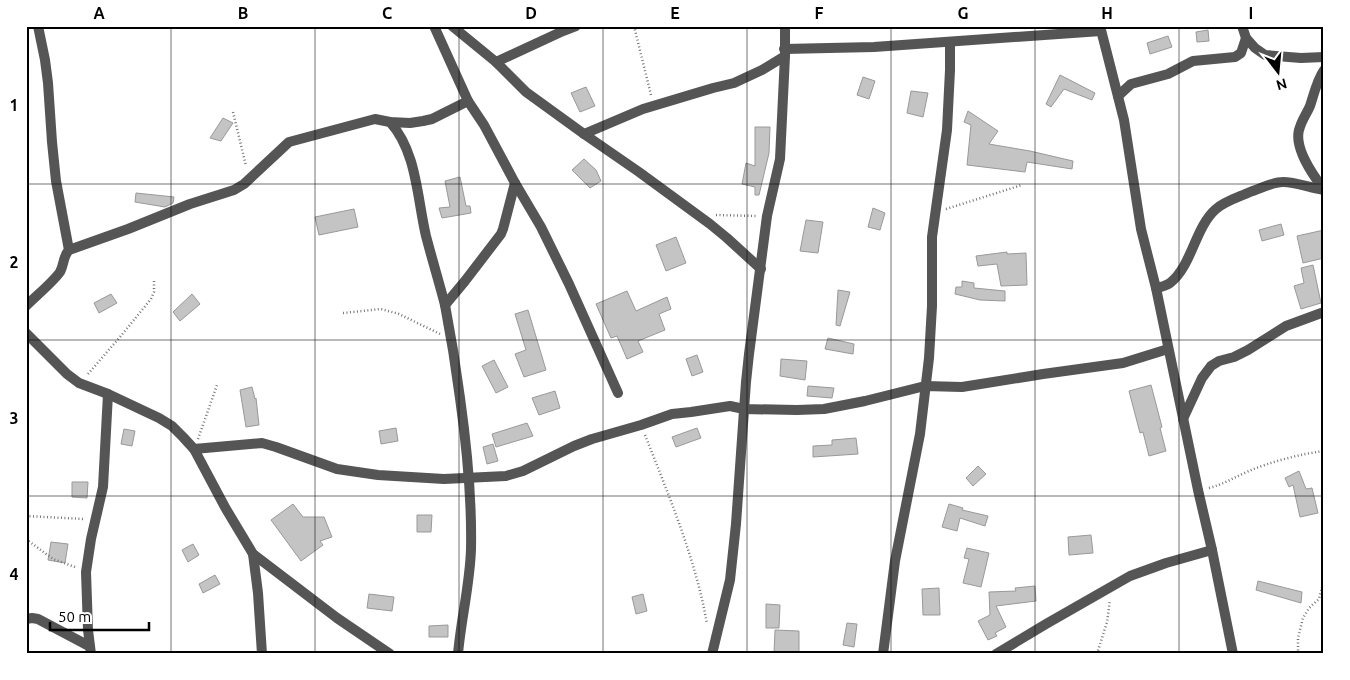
<svg xmlns="http://www.w3.org/2000/svg" width="1350" height="680" viewBox="0 0 1350 680" font-family="Ubuntu,sans-serif">
<style>
.building{fill:#c4c4c4;stroke:#999}
.lines{fill:none;stroke-linecap:round;stroke-linejoin:round}
.path{stroke:#777;stroke-width:2.5;stroke-dasharray:1 2.5;stroke-linecap:butt}
.minor{stroke:#555;stroke-width:10}
.tertiary{stroke:#555;stroke-width:10}
.grid{fill:none;stroke:#000;stroke-width:1;stroke-opacity:0.55}
.neatline{fill:none;stroke:#000;stroke-width:2}
.grid-label{font-size:16px;text-anchor:middle;font-weight:bold;fill:#000}
</style>
<rect width="100%" height="100%" fill="#fff"/>
<g class="building">
<path d="M1208,30L1209,41L1197,42L1196,32Z"/>
<path d="M1168,36L1172,47L1150,54L1147,43Z"/>
<path d="M1060,75L1095,93L1092,100L1064,89L1051,107L1046,104Z"/>
<path d="M863,77L875,81L869,99L857,95Z"/>
<path d="M586,87L595,106L580,112L571,93Z"/>
<path d="M911,91L928,93L923,117L907,113Z"/>
<path d="M968,111L998,131L989,144L1030,151L1073,161L1072,169L1027,162L1025,172L967,165L971,125L964,122Z"/>
<path d="M223,118L233,123L221,141L210,138Z"/>
<path d="M755,127H770L769,153L759,195H755V187L742,184L746,163L755,166Z"/>
<path d="M584,159L596,170L601,181L590,188L572,170Z"/>
<path d="M460,177L466,206H470L471,213L442,218L439,208L450,207L445,181Z"/>
<path d="M136,193L174,197L173,203L165,207L135,202Z"/>
<path d="M873,208L885,213L880,230L868,227Z"/>
<path d="M354,209L358,227L319,235L315,217Z"/>
<path d="M806,220L823,222L818,253L800,251Z"/>
<path d="M1281,224L1284,235L1262,241L1259,230Z"/>
<path d="M1324,230V258L1303,263L1297,236Z"/>
<path d="M676,237L686,263L666,271L656,245Z"/>
<path d="M1007,252V254L1026,253L1027,285L1001,286L997,264L978,266L976,256Z"/>
<path d="M1313,265L1321,303L1301,309L1294,286L1304,283L1301,268Z"/>
<path d="M962,281L974,283V288L1005,291V301L980,300L955,294L956,287H962Z"/>
<path d="M838,290L850,292L840,326L836,325Z"/>
<path d="M627,291L636,311L667,297L671,309L659,314L665,330L638,341L643,352L627,359L617,336L611,338L596,304Z"/>
<path d="M111,294L117,303L99,313L94,303Z"/>
<path d="M192,294L200,304L180,321L173,312Z"/>
<path d="M528,310L546,370L524,377L515,354L526,350L515,314Z"/>
<path d="M828,338L854,344L853,354L825,349Z"/>
<path d="M697,355L703,372L692,376L686,359Z"/>
<path d="M781,359L807,361L805,380L780,376Z"/>
<path d="M494,360L508,387L496,393L482,366Z"/>
<path d="M1151,385L1162,427L1160,428L1166,451L1149,456L1143,432L1140,433L1129,391Z"/>
<path d="M808,386L834,388L832,398L807,396Z"/>
<path d="M252,387L255,399L256,398L259,425L246,427L240,390Z"/>
<path d="M555,391L560,408L539,415L532,398Z"/>
<path d="M527,423L533,436L496,447L492,434Z"/>
<path d="M396,428L398,441L381,444L379,431Z"/>
<path d="M697,428L701,438L676,447L672,437Z"/>
<path d="M124,429L135,431L132,446L121,444Z"/>
<path d="M856,438L858,454L813,457V446L832,445V440Z"/>
<path d="M493,444L498,461L487,464L483,447Z"/>
<path d="M978,466L986,474L973,486L966,478Z"/>
<path d="M1299,471L1306,489L1312,488L1318,513L1300,517L1293,485L1289,487L1285,478Z"/>
<path d="M72,482H88L87,498L72,497Z"/>
<path d="M293,504L303,517H324L332,537L320,541L323,545L301,561L271,520Z"/>
<path d="M949,504L963,508L962,510L988,516L985,526L960,518L957,531L942,527Z"/>
<path d="M417,515H432L431,532H417Z"/>
<path d="M1091,535L1093,553L1069,555L1068,537Z"/>
<path d="M51,542L68,544L65,563L48,560Z"/>
<path d="M193,544L199,555L188,562L182,550Z"/>
<path d="M967,548L989,553L981,587L963,583L969,559L964,558Z"/>
<path d="M215,575L220,584L203,593L199,584Z"/>
<path d="M1258,581L1302,592L1301,603L1256,590Z"/>
<path d="M1035,586L1036,601L996,606L1006,627L995,633L997,636L988,640L978,621L990,615L989,592L1016,591L1015,588Z"/>
<path d="M939,588L940,615H923L922,589Z"/>
<path d="M369,594L394,597L392,611L367,608Z"/>
<path d="M643,594L647,611L636,614L632,597Z"/>
<path d="M766,604L780,605L779,628H766Z"/>
<path d="M847,623L857,624L854,647L843,645Z"/>
<path d="M448,625V637H429V626Z"/>
<path d="M775,630L799,631V654H774Z"/>
</g>
<g class="lines">
<g class="path">
<path d="M634,26L651,95"/>
<path d="M233,112L246,166"/>
<path d="M946,209L1022,185"/>
<path d="M716,215L756,216"/>
<path d="M343,313L381,309L399,314L440,334"/>
<path d="M88,374L120,337L151,299L154,292V279"/>
<path d="M645,435C669,496 696,560 707,624"/>
<path d="M198,439L217,385"/>
<path d="M1209,488C1224,484 1235,477 1249,471C1270,462 1300,454 1324,451"/>
<path d="M26,516L84,519"/>
<path d="M26,539L53,559L75,567"/>
<path d="M1097,654L1107,622L1110,600"/>
<path d="M1298,654V638L1303,618L1309,608L1319,599L1324,580"/>
</g>
<g class="minor">
<path d="M38,26L45,60L48,83L52,142L56,181L69,250"/>
<path d="M434,26L468,101L484,125L515,183L541,227L569,284L618,393"/>
<path d="M452,26L496,62L526,92L584,134L639,172L710,224L727,238L761,269"/>
<path d="M1242,26L1246,38L1255,48L1265,55L1301,58L1324,57"/>
<path d="M784,49L874,47L1101,31"/>
<path d="M496,62L563,31L576,26"/>
<path d="M1324,70C1317,80 1314,94 1310,106C1307,113 1302,120 1300,127C1292,146 1313,175 1324,190"/>
<path d="M1118,96L1131,84L1168,74L1193,61L1235,57L1241,53L1246,38"/>
<path d="M390,122C417,152 417,198 426,236C432,259 439,282 445,305C451,336 456,367 460,398C467,448 472,498 471,549C470,584 461,619 458,654"/>
<path d="M584,134L643,109L713,88L734,83L762,70L785,56"/>
<path d="M1156,288C1161,287 1166,286 1170,283C1192,266 1195,227 1216,209C1225,201 1239,197 1250,192C1260,189 1272,182 1283,182C1296,182 1310,188 1324,190"/>
<path d="M445,305L465,281L501,234L503,229L515,183"/>
<path d="M26,306C36,296 53,282 60,272C64,265 63,256 69,250L128,229L190,204L234,190L244,184L289,142L375,119L390,122L410,123L423,121L432,119L468,101"/>
<path d="M26,333L67,374L79,383L108,394L159,418L172,426L183,437L194,449L226,509L253,554L337,618L390,654"/>
<path d="M1183,419L1202,378L1211,366L1219,361L1234,357L1248,350L1286,326L1324,312"/>
<path d="M194,449L262,443L276,447L337,469L378,475L444,479L506,476L523,471L574,446L592,439L641,425L672,414L691,412L730,406L744,409L797,410L824,409L865,401L925,386L962,387L1043,374L1123,363L1168,349"/>
<path d="M253,554L258,593L262,654"/>
<path d="M26,619L32,618L38,619L89,646"/>
<path d="M91,654L88,630L86,572L91,539L103,487L108,394"/>
<path d="M883,654L895,561L920,434L929,358L932,306V237L947,130L950,70V42"/>
<path d="M996,654L1046,624L1130,576L1166,563L1212,550"/>
</g>
<g class="tertiary">
<path d="M1100,26L1124,120L1141,229L1156,288L1198,490L1212,550L1233,654"/>
<path d="M712,654L730,580L736,524L746,382L749,354L767,216L780,159L785,56V26"/>
</g>
</g>
<path class="grid" d="M171,26V654M315,26V654M459,26V654M603,26V654M747,26V654M891,26V654M1035,26V654M1179,26V654M26,184H1324M26,340H1324M26,496H1324"/>
<rect width="1350" height="680" fill="none" stroke="#ffffff" stroke-width="55"/>
<g transform="translate(1278 72) rotate(164)" stroke="#ffffff" stroke-width="4" paint-order="stroke">
<path d="M0-4L9 19L0 12L-9 19Z" fill="#000000"/>
<text y="-8" font-size="14" font-weight="bold" text-anchor="middle" fill="#000000">N</text>
</g>
<path d="M50 622v8h99v-8" fill="none" stroke="#000000" stroke-width="2.5"/>
<text x="58" y="622" font-size="15" fill="#000000" stroke="#ffffff" stroke-width="4" paint-order="stroke">50 m</text>
<rect x="28" y="28" width="1294" height="624" class="neatline"/>
<g class="grid-label">
<text x="99" y="19">A</text>
<text x="243" y="19">B</text>
<text x="387" y="19">C</text>
<text x="531" y="19">D</text>
<text x="675" y="19">E</text>
<text x="819" y="19">F</text>
<text x="963" y="19">G</text>
<text x="1107" y="19">H</text>
<text x="1251" y="19">I</text>
<text x="14" y="111">1</text>
<text x="14" y="268">2</text>
<text x="14" y="424">3</text>
<text x="14" y="580">4</text>
</g>
</svg>
